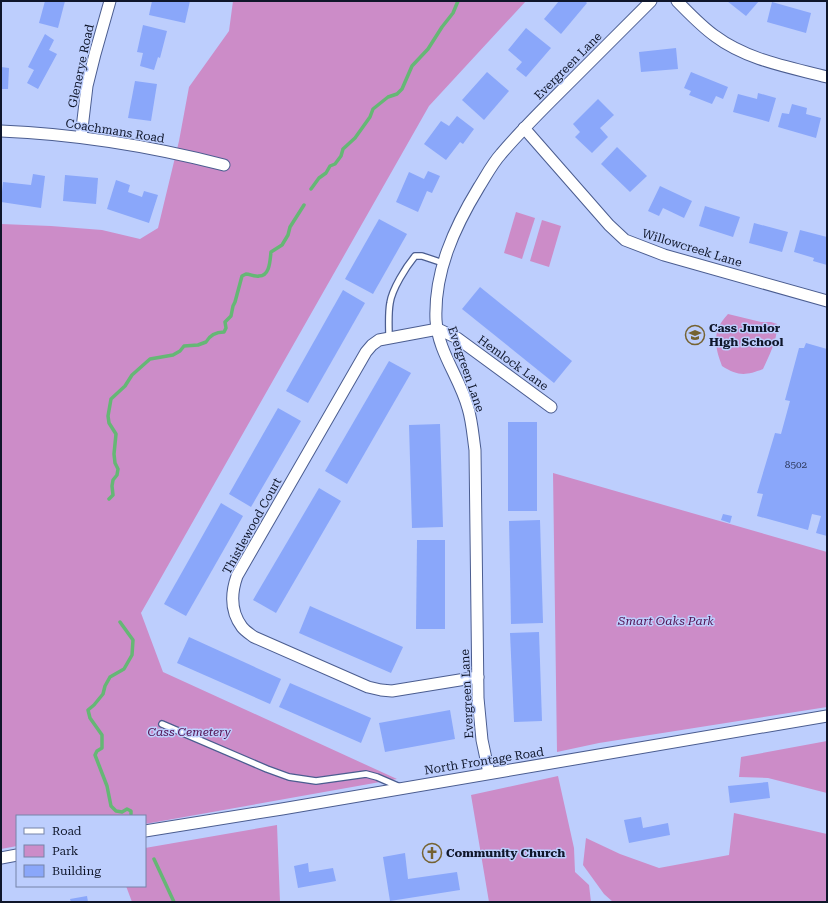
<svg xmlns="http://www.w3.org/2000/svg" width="828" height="903" viewBox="0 0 828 903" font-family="'Roboto Serif',serif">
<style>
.green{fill:#cc8cc8}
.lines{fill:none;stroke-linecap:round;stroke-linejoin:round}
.stream{stroke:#65b775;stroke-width:3.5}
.building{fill:#8aa7fa}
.service-casing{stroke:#4b5d90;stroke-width:8}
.minor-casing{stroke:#4b5d90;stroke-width:13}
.service{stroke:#fff;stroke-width:5.5}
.minor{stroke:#fff;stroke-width:11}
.labels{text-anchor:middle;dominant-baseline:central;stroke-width:3;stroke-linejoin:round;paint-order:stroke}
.number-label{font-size:10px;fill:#2e3a5e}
.street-label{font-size:12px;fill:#0f162a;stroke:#bdcefd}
.poi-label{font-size:12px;font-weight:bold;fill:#0f162a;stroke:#bdcefd;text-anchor:start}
.park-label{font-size:12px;font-style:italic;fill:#510f50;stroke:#bdcefd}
</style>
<rect width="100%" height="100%" fill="#bdcefd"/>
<g class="green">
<path d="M233,1H526L429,106L141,613L163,672L397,779L145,824V816H17V846L1,849V224L51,226L102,230L140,239L158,228L179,141L189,87L229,31Z"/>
<path d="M516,212L535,218L522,259L504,253Z"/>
<path d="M542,220L561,226L549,267L530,261Z"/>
<path d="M728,314L761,322H771L777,324C778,339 769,356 763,369C745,376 738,376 722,366C714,345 712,331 728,314Z"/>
<path d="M553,473L827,552V707L599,743L557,752Z"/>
<path d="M827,741V793L768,778L739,777L741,757Z"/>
<path d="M558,776L574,848L575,872L589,885L591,902H489L471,795Z"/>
<path d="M734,813L827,834V902H613L604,894L583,865L586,838L620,854L659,868L729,855Z"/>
<path d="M277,825L280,902H132L126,886H145V848Z"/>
</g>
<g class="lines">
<g class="stream">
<path d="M311,189L319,178L326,173L330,166L335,164L341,156L343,149L355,138L370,117L373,109L388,97L397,94L402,89L412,66L428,49L442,27L453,13L458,1"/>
<path d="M109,499L113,495L112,486L113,480L117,475L118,469L115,463L114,454L116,434L109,423L108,416L111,399L125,386L132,375L150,359L173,355L180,351L184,346L198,345L206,342C210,335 215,332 224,332L226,328L225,322L231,316L233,306L235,302L242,276L246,274C250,274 255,277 259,276C270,276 270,260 271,252L282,245L288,235L290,227L304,205"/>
<path d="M120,622L133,640L132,655L124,669L110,677L105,686L103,694L94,705L88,710L90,718L102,735V748L97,751L95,755L107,786L111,806L116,811L122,812L127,809L131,811V814"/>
<path d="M154,859L174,902"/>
</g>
</g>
<g class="building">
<path d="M45,1H65L58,28L39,23Z"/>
<path d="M152,1H190L185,23L149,15Z"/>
<path d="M559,1H585L587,3L561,34L544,19Z"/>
<path d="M727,1H759L746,16Z"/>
<path d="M772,2L811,13L806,33L767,22Z"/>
<path d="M143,25L167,31L160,58L158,57L154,70L140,66L143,53L137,52Z"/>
<path d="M526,28L551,48L526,77L516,69L522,62L508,50Z"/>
<path d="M45,34L54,40L49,50L57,54L38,89L27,83L34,70L28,67Z"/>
<path d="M676,48L678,69L641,72L639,52Z"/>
<path d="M1,67L9,68L8,89H1Z"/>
<path d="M487,72L509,91L484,120L462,100Z"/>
<path d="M691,72L728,87L723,99L716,96L712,104L689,95L691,91L684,88Z"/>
<path d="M135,81L157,84L151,121L128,118Z"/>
<path d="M758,93L776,98L769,122L733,112L738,94L757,99Z"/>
<path d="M598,99L614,115L600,128L608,137L592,153L575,137L580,132L573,124Z"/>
<path d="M792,104L807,108L806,114L821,118L816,138L778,127L782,113L789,114Z"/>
<path d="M457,116L474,129L463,144L460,142L446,160L424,144L441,121L449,126Z"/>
<path d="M617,147L647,176L630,192L601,164Z"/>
<path d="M428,171L440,176L432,193L427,191L418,212L396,202L409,172L424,179Z"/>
<path d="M33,174L45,176L41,208L1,202L3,182L31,185Z"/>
<path d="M65,175L98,178L96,204L63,201Z"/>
<path d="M116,180L130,185L128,192L142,197L144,191L158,195L149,223L107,209Z"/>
<path d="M660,186L692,201L684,218L663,208L659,216L648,211Z"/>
<path d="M705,206L740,217L733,237L699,226Z"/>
<path d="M379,219L407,234L373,294L345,279Z"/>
<path d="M754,223L788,232L782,252L749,243Z"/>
<path d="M800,230L827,237V265L813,261L814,258L794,252Z"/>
<path d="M480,287L572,361L554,383L462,309Z"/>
<path d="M343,290L365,303L308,403L286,391Z"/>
<path d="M806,343L827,349V536L816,533L821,516L812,514L808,530L757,516L763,494L757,493L775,433L781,434L790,401L785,400L799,348H804Z"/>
<path d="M389,361L411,373L347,484L325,471Z"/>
<path d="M278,408L301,421L251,507L229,494Z"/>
<rect x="508" y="422" width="29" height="89"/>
<path d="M440,424L443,527L412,528L409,425Z"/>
<path d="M319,488L341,501L276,613L253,600Z"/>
<path d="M221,503L243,516L186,616L164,604Z"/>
<path d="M723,514L732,516L730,523L721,520Z"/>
<path d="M540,520L543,623L511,624L509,521Z"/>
<path d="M417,540H445V629H416Z"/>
<path d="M310,606L403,647L391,673L299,633Z"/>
<path d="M539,632L542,721L514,722L510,633Z"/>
<path d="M189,637L281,679L270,704L177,663Z"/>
<path d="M290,683L371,718L361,743L279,707Z"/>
<path d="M450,710L455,739L385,752L379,723Z"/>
<path d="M768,782L770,798L730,803L728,786Z"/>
<path d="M641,817L643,828L668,823L670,835L629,843L624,820Z"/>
<path d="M405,853L408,879L457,872L460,890L390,901L383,857Z"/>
<path d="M308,863L309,872L333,868L336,881L298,888L294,866Z"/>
<path d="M87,896L88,902H71L70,899Z"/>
</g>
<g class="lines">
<g class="service-casing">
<g id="service">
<path d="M389,338C389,326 388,314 390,303C392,289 406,267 415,256H422L443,263"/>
<path d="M162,724L267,769L289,777L316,781L366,774L377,777L400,787"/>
</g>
</g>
<g class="minor-casing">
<g id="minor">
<path d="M677,1C689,13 701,26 715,36C747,60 789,67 827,77"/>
<path d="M524,128L609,225L625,240L664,255L827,301"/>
<path d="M1,131C76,134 150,146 224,165"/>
<path d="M81,137L87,86L95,54L110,1"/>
<path d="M478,677L392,691L381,690L368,687L254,637C250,634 245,631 242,627C230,611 231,593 237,576L366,352L372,345L379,340L438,329L457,338L551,407"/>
<path d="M489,773L482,740L478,698L475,450C473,436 472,421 468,408C460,378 438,352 436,320C434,272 454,228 479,187C486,176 492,164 501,154C523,128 548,104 572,80C598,54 625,27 651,1"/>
<path d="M145,831L282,809L827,716"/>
<path d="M1,858L17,855"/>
</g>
</g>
<use href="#service" class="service"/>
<use href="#minor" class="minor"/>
</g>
<defs>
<g id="school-ring" transform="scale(1)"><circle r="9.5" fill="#bdcefd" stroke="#756231" stroke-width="1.5"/><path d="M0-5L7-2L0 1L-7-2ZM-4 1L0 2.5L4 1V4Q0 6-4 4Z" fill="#756231"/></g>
<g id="church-ring" transform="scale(1)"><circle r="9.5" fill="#bdcefd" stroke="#756231" stroke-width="1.5"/><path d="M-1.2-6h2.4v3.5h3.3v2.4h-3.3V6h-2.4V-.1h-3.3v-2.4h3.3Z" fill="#756231"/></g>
</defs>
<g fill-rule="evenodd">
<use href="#school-ring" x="695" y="335"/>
<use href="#church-ring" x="432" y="853"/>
</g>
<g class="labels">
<g class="number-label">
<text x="796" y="464">8502</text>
</g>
<g class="street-label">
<text transform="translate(81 66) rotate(-78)">Glenerye Road</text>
<text transform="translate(568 66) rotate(-45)">Evergreen Lane</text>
<text transform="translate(115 131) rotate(9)">Coachmans Road</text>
<text transform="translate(692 248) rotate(17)">Willowcreek Lane</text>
<text transform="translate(513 363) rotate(36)">Hemlock Lane</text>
<text transform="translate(466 369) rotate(71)">Evergreen Lane</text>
<text transform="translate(252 526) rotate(-61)">Thistlewood Court</text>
<text transform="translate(467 694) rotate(-93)">Evergreen Lane</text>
<text transform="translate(484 761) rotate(-9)">North Frontage Road</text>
</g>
<g class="poi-label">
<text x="709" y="328">Cass Junior<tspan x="709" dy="14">High School</tspan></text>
<text x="446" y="853">Community Church</text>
</g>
<g class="park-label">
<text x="666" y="621">Smart Oaks Park</text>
<text x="189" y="732">Cass Cemetery</text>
</g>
</g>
<rect width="828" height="903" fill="none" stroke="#0f162a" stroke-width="4"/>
<rect x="16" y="815" width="130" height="72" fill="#bdcefd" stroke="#7784a9"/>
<rect x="24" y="828" width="20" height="6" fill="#ffffff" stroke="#7784a9"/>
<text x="52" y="835" font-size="12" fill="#0f162a">Road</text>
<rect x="24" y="845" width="20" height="12" fill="#cc8cc8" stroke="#7784a9"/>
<text x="52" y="855" font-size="12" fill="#0f162a">Park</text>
<rect x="24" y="865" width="20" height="12" fill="#8aa7fa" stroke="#7784a9"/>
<text x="52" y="875" font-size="12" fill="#0f162a">Building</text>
</svg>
